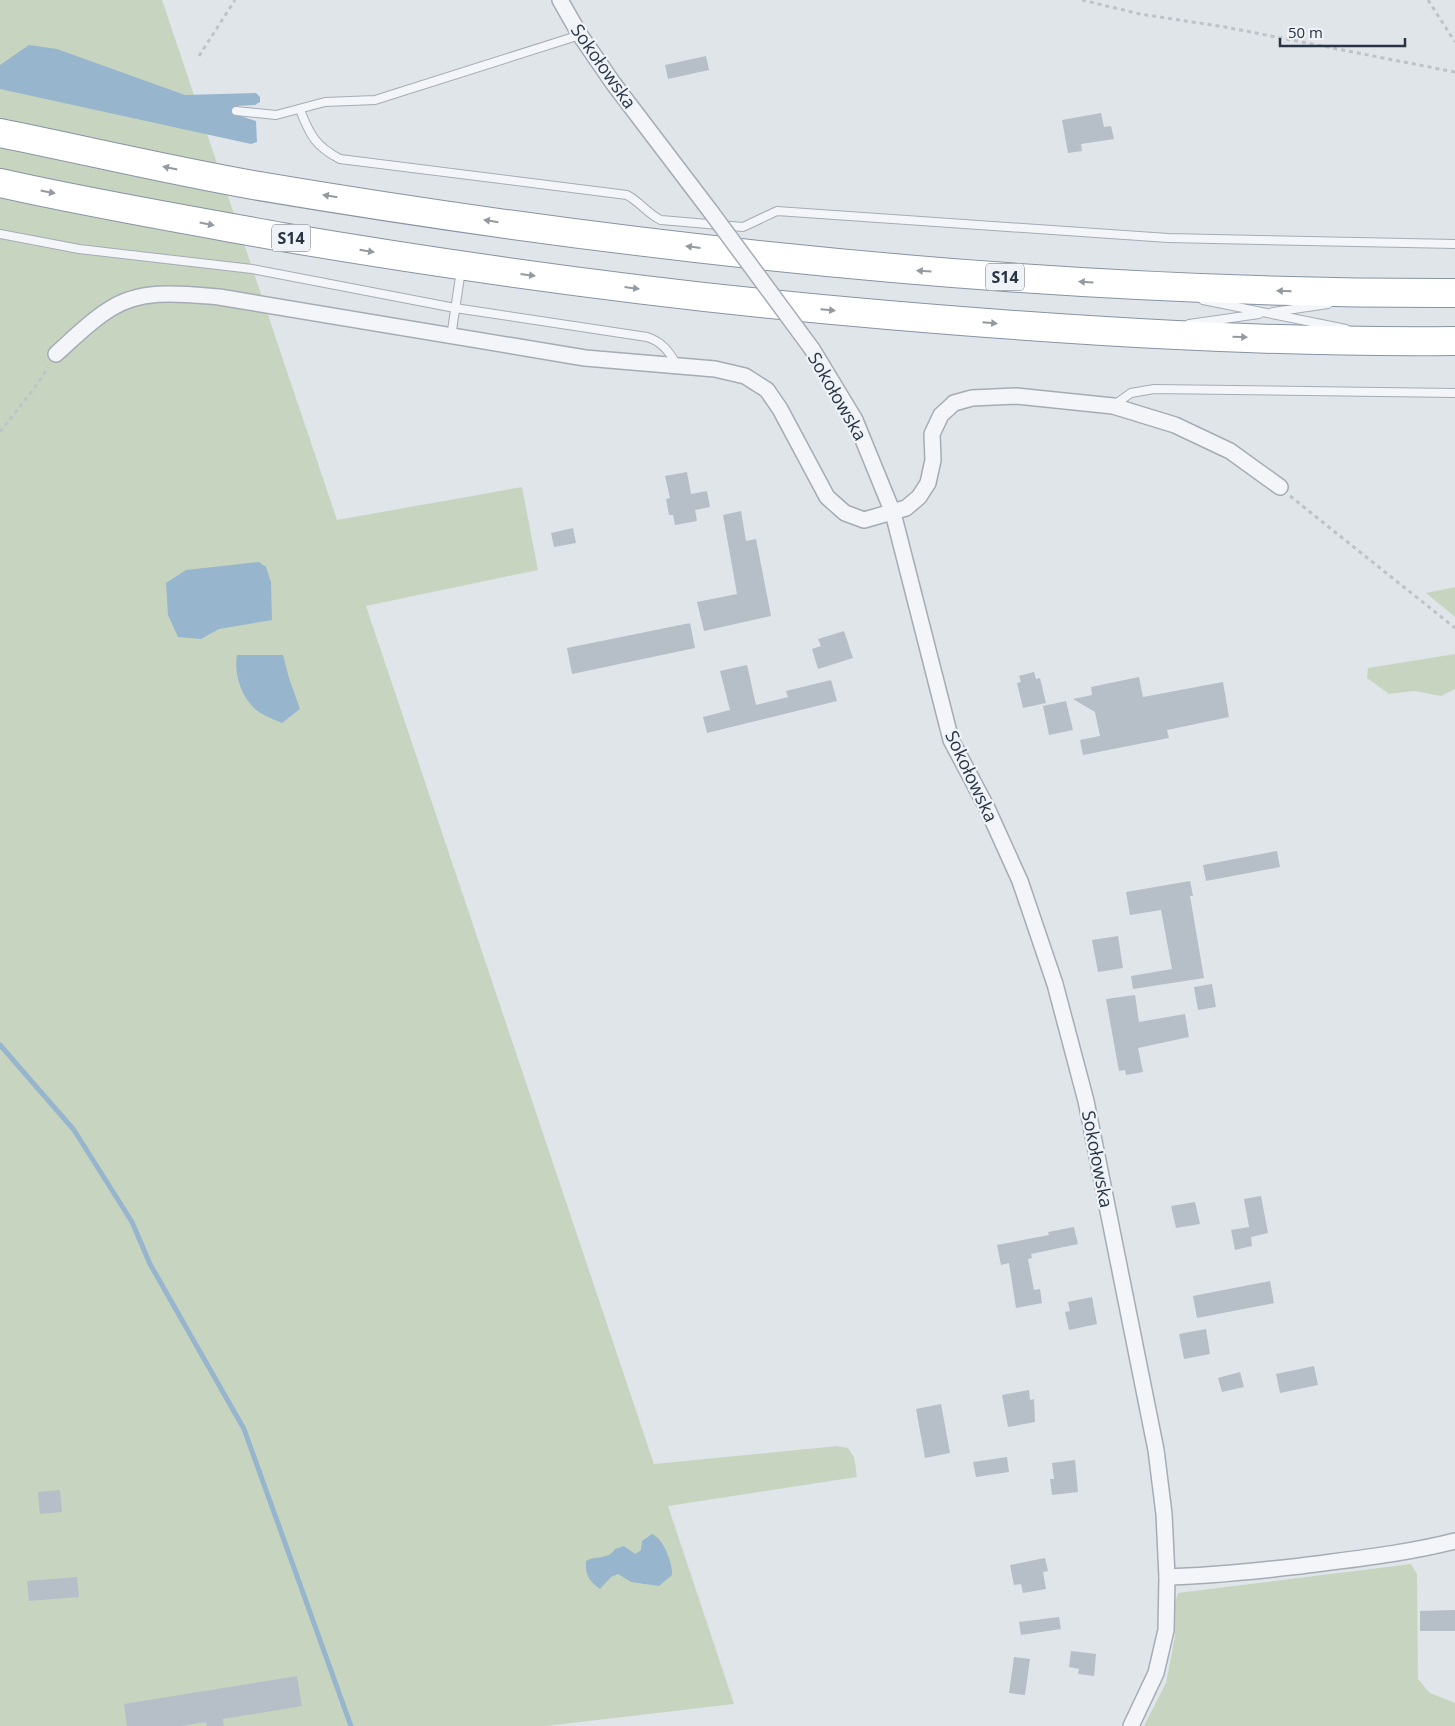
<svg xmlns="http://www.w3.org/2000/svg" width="1455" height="1726" viewBox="0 0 1455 1726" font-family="'Open Sans',sans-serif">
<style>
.green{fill:#c7d5c0}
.water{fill:#97b6cd}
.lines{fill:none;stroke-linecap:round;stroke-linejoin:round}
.stream{stroke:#97b6cd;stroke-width:5}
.building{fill:#b6bec8}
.lane-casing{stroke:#a5acb5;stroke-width:10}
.street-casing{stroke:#a5acb5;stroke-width:18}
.highway-casing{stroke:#8693a2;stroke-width:30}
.path{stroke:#bec3c9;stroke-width:3;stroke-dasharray:4 4;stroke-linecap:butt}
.lane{stroke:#f3f5f8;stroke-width:8}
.street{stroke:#f3f5f8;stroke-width:15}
.highway{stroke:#fff;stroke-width:28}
.street-bridge-casing{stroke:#a5acb5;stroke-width:18;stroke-linecap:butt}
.street-bridge{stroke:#f3f5f8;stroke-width:15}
.oneway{fill:#939aa1}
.labels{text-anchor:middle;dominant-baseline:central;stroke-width:4.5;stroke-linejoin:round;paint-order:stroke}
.shield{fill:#eff3f7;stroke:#636d79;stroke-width:1}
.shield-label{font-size:16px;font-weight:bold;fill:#273443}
.street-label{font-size:18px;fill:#273443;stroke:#eff3f7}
</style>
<rect width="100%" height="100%" fill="#e0e5ea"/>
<g class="green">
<path d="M0,0H162L337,520L522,487L538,570L366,606L654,1464L837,1446L848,1448L854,1457L857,1477L668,1506L734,1704L546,1726H0Z"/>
<path d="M1455,587V617L1426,593Z"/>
<path d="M1455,654V689L1441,696L1414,691L1389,694L1367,678L1368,668Z"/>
<path d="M1411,1564L1417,1574L1418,1679L1430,1693L1455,1703V1726H1144L1166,1683L1175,1636L1174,1606L1178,1593Z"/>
</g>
<g class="water">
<path d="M29,45L57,49L185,95L256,93L260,97V102L255,105L235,106L234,114L256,121L257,142L251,144L0,89V65Z"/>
<path d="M259,562L266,567L271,582L272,620L219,629L201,639L178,637L168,615L166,583L186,570Z"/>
<path d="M237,655H283L289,678L300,709L282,723C273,719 261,715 254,708C240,694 234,673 237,655Z"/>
<path d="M652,1534C663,1538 673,1563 672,1575L659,1586L631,1582L618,1574L611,1577L600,1589C589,1581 585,1575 586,1561C597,1555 608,1560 615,1549L624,1546L635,1554L641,1550L642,1541Z"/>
</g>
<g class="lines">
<path class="stream" d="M0,1045L74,1130L132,1222L150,1264L244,1429L351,1726"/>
</g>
<g class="building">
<path d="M706,56L709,70L668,79L665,65Z"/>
<path d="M1101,113L1104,127L1111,126L1114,139L1081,144L1082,151L1068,153L1062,120Z"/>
<path d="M687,472L691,494L707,491L710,507L695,510L697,521L675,525L673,515H669L666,499L670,498L665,476Z"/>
<path d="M741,511L746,541L756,539L771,616L704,631L697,602L737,594L723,515Z"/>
<path d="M573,528L576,543L554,547L551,533Z"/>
<path d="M690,623L695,648L572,674L567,648Z"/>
<path d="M844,631L853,658L818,669L812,649L821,646L818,639Z"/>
<path d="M747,665L756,705L788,697L786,691L831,680L837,701L707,733L703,717L730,710L720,671Z"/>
<path d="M1034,672L1036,679L1040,678L1046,703L1023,708L1017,683L1021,682L1019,676Z"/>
<path d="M1139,677L1143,697L1223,682L1229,717L1167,730L1169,738L1083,755L1080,740L1100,736L1095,712L1073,699L1092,695L1091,687Z"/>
<path d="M1066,701L1073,730L1049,735L1043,706Z"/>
<path d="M1277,851L1280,867L1206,881L1203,865Z"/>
<path d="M1190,881L1193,896H1190L1204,978L1133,989L1131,976L1172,969L1161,910L1130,915L1126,892Z"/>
<path d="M1118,936L1123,968L1098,972L1092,940Z"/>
<path d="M1212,984L1216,1007L1198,1010L1194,987Z"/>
<path d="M1135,995L1139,1022L1185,1014L1189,1037L1138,1048L1143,1072L1126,1075L1125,1070L1119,1071L1106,999Z"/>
<path d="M1261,1196L1268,1233L1251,1237L1252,1246L1235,1250L1231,1230L1249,1227L1244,1199Z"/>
<path d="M1195,1202L1200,1224L1176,1228L1171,1206Z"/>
<path d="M1074,1227L1078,1244L1031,1254L1032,1258L1028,1259L1034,1290L1040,1289L1042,1303L1016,1308L1009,1263L1001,1265L997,1245L1049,1235L1048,1232Z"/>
<path d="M1270,1281L1274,1303L1197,1318L1193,1296Z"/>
<path d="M1092,1297L1097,1324L1069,1330L1065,1312L1070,1311L1068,1302Z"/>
<path d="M1206,1329L1210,1354L1184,1359L1179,1334Z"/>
<path d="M1314,1366L1318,1385L1280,1393L1276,1374Z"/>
<path d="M1240,1372L1244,1387L1222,1392L1218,1378Z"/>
<path d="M1029,1390L1030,1400L1034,1399L1035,1422L1008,1427L1002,1395Z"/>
<path d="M941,1404L950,1453L925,1458L916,1409Z"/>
<path d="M1007,1457L1009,1472L976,1477L973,1462Z"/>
<path d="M1075,1460L1078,1492L1052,1495L1050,1479H1054L1052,1463Z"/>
<path d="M60,1490L62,1512L40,1514L38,1492Z"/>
<path d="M1045,1558L1048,1571L1043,1572L1046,1589L1023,1593L1021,1584L1014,1585L1010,1565Z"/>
<path d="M77,1577L79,1597L29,1601L27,1581Z"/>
<path d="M1455,1610V1631H1420V1611Z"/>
<path d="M1059,1617L1061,1629L1021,1635L1019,1622Z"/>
<path d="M1071,1651L1096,1654L1094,1676L1078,1674L1079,1669L1069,1667Z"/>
<path d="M1014,1657L1030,1659L1025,1695L1009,1693Z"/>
<path d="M297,1676L302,1706L223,1719L224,1726H207L206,1722L181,1726H127L124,1704Z"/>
</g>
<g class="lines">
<g class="lane-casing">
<g id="lane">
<path d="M300,110C310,135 315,146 340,159L627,195C640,202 648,214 661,220L743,227L777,211L1168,238L1455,244"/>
<path d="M236,111L276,115L325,102L375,100L580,35"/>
<path d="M0,234L79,249L252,269L455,308L647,337C663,342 669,352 677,365"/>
<path d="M1203,300L1346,329"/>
<path d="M1273,312L1328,304"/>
<path d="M1189,324L1259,314"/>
<path d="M451,337L461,270"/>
<path d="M1114,405L1131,393L1154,389L1455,393"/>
</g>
</g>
<g class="street-casing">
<g id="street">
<path d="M560,0L580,35L613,83L711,212"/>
<path d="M812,349L855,420L893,513L951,740L987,808L1020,881L1055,984L1086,1101L1156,1450L1164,1514L1167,1577L1166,1630L1156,1673L1131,1726"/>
<path d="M56,354C73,339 90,321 110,309C142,288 183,294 219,297L585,358L715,369L745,376L767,390L780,409L827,497L845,513L864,520L906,508L919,497L928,483L933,460L932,434L941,415L954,403L972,398L1016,396L1113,406L1175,425L1230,451L1280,487"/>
<path d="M1167,1577C1212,1576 1256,1571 1301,1566C1353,1559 1404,1554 1455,1541"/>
</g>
</g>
<g class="highway-casing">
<g id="highway">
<path d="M0,133C84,150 168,170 253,185C650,252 1052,294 1455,293"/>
<path d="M0,183C93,204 188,220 282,237C483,271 685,298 888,315C1076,331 1266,343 1455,341"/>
</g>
</g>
<g class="path">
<path d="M1082,0L1140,14L1225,27L1455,72"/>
<path d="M1428,0L1455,42"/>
<path d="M199,56L235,0"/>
<path d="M0,432L39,382L48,367"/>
<path d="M1290,496L1455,628"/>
</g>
<use href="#lane" class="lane"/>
<use href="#street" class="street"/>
<use href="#highway" class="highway"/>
<g class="street-bridge-casing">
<path id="street-bridge" d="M711,212L812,349"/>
</g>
<use href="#street-bridge" class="street-bridge"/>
</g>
<defs><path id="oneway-solid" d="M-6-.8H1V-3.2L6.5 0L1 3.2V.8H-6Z" transform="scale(1.25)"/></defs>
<g class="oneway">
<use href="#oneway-solid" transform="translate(170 168) rotate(-168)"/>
<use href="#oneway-solid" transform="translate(48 192) rotate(11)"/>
<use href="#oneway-solid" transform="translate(330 196) rotate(-171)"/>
<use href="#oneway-solid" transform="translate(491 221) rotate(-171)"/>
<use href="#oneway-solid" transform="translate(207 224) rotate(11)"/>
<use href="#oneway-solid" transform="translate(693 247) rotate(-173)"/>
<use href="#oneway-solid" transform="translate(367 251) rotate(9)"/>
<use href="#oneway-solid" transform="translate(924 271) rotate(-176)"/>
<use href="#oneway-solid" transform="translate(528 275) rotate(7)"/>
<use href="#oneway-solid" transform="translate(1086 282) rotate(-176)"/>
<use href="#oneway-solid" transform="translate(632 288) rotate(7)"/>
<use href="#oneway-solid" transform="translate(1284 291) rotate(-179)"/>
<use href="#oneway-solid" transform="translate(828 310) rotate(5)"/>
<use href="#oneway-solid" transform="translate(990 323) rotate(5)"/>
<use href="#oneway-solid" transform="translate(1240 337) rotate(2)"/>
</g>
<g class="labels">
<g class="shield">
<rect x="272" y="224.5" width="38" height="27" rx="4"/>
<rect x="986" y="263.5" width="38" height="27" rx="4"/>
</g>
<g class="shield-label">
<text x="291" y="238">S14</text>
<text x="1005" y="277">S14</text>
</g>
<g class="street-label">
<text transform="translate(604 66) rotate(55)">Sokołowska</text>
<text transform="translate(838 396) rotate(60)">Sokołowska</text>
<text transform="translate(972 776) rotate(65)">Sokołowska</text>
<text transform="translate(1098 1159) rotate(79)">Sokołowska</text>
</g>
</g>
<path d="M1280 38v8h125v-8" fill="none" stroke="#273443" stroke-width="2.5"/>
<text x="1288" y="38" font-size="15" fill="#273443" stroke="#eff3f7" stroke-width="4" paint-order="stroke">50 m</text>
</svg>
